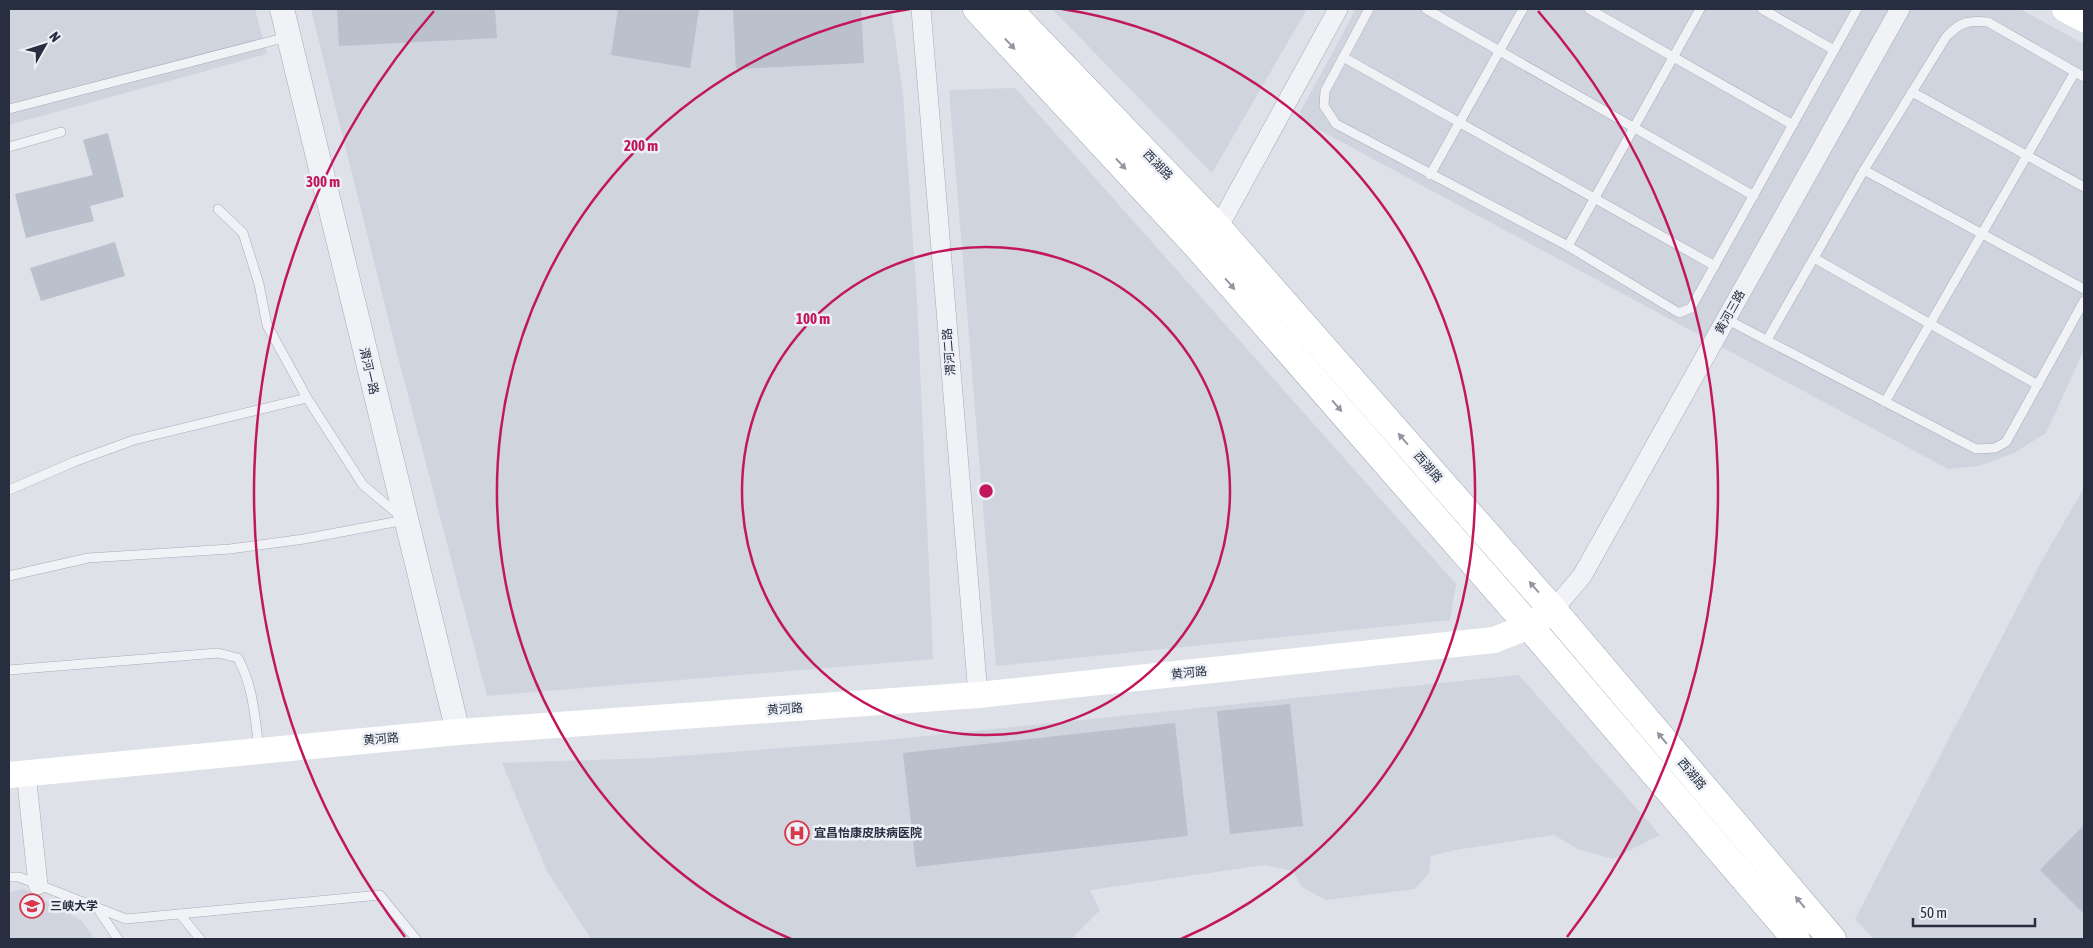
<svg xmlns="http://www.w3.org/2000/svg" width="2093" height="948" viewBox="0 0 2093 948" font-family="'Asap Condensed','Noto Sans SC',sans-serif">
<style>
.built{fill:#cfd4de}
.building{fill:#bac0cc}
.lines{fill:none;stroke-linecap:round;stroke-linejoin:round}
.service-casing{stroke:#a7abb6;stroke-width:10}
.minor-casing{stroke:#a7abb6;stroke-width:20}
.tertiary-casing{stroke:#a7abb6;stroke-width:25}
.primary-casing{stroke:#9ca5b5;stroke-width:29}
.service{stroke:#f1f2f6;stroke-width:9}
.minor{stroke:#f1f2f6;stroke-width:19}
.tertiary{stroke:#f1f2f6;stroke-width:24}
.secondary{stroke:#fff;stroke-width:26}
.primary{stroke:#fff;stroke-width:28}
.oneway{fill:#9296a0}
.ring{fill:none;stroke:#c2185b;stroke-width:2.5}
.labels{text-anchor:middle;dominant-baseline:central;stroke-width:5;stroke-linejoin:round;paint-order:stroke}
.street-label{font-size:12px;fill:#262e40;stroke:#edf0f6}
.poi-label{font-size:12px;font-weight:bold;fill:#262e40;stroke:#edf0f6;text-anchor:start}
.centre{fill:#c2185b;stroke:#edf0f6;stroke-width:2.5}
.ring-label{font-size:15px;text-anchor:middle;font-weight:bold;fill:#c2185b;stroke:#edf0f6;stroke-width:5;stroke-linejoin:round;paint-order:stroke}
</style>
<rect width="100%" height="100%" fill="#dee1e8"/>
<g class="built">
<path d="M9,9H255L267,54L9,125Z"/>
<path d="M311,9H891L903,95L917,301L933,659L487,696L397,353Z"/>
<path d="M1052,9H1307L1212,173Z"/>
<path d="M1356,9H2020L2084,44V350L2046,433L2014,453L1979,466L1948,469L1297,118Z"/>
<path d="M1015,88L1456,584L1450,620L996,666L949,90Z"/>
<path d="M2084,488V939H1874L1855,919L2041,562Z"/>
<path d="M1519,675L1660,835L1613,859L1578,849L1554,835L1456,850L1431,856L1429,873L1415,889L1326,900L1302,887L1293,871L1265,865L1090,890L1100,910L1071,939H591L547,871L502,763L653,758L887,740Z"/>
<path d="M24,889L82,921L94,939H9V892Z"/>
</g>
<g class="building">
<path d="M337,9H495L497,38L339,46Z"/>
<path d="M618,9H699L690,68L611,55Z"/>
<path d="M733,9H861L864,63L736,69Z"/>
<path d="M108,133L124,197L90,206L94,221L26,238L15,194L93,175L83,140Z"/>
<path d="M115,242L125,276L41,301L30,268Z"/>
<path d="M1290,704L1303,826L1230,834L1217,711Z"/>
<path d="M1175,723L1188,836L916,867L903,753Z"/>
<path d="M2084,825V914L2040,870Z"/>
</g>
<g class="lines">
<g class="service-casing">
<g id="service">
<path d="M1369,9L1325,91L1324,106L1336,124L1568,246L1679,313L1691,308L1857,9"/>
<path d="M1426,9L1754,196"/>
<path d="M1589,9L1793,125"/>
<path d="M1762,9L1834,50"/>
<path d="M1343,57L1715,266"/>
<path d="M1912,92L2084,187"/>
<path d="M9,109L287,37"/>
<path d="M9,147L61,132"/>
<path d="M1864,170L2084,289"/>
<path d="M1430,175L1523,9"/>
<path d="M218,209L243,233L259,284L267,325L307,398L363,485L399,515"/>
<path d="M1568,246L1700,9"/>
<path d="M1814,258L2038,385"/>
<path d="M1726,319L1976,449L1995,448L2006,442L2084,301"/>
<path d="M1767,340L1864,170L1946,37C1960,22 1968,20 1988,22L2084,77"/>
<path d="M1885,402L2075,72"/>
<path d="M9,490L76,461L134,440L307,398"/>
<path d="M9,576L88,558L230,549L304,539L405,520"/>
<path d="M9,670L218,653L238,658C253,686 255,717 259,749"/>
<path d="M9,877H19L126,919L380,895L416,939"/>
<path d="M97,908L118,939"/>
<path d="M180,914L200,939"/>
</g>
</g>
<g class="minor-casing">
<g id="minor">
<path d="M921,9L978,695"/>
<path d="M1218,228L1338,9"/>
<path d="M1553,610L1582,576L1900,9"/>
<path d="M26,773L38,885"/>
</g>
</g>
<g class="tertiary-casing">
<path id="tertiary" d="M282,9L458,732"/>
</g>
<g class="primary-casing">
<g id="primary">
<path d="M977,9L1199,248L1529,626L1796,939"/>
<path d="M1008,9L1218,228L1553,610L1832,939"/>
</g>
</g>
<use href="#service" class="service"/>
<use href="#minor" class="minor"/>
<use href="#tertiary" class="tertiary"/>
<g class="secondary">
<path d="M2065,9L2084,19"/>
<path d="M9,775L458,732L978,695L1494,640L1529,626L1546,615"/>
</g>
<use href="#primary" class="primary"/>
</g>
<defs><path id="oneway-solid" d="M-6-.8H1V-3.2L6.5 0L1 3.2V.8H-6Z" transform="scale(1.25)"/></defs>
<g class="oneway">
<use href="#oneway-solid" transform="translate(1010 44) rotate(47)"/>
<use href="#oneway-solid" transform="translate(1121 164) rotate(47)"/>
<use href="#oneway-solid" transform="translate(1230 284) rotate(49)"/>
<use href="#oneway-solid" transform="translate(1337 406) rotate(49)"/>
<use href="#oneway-solid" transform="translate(1403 439) rotate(-131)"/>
<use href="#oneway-solid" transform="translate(1534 587) rotate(-131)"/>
<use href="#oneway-solid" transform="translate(1662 738) rotate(-130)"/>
<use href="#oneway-solid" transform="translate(1800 902) rotate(-130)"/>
</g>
<g class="ring">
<circle cx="986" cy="491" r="244"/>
<path d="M791 939A488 488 0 0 1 910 9M1062 9A488 488 0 0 1 1181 939"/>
<path d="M405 937A732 732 0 0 1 434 11M1538 11A732 732 0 0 1 1567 937"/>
</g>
<defs>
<g id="hospital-ring" transform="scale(1.25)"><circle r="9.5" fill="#edf0f6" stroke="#d8384a" stroke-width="1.5"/><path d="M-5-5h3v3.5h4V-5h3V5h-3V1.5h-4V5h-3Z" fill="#d8384a"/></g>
<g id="university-ring" transform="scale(1.25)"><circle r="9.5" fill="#edf0f6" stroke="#d8384a" stroke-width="1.5"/><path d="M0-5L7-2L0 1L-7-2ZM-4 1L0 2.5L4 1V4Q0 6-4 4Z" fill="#d8384a"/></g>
</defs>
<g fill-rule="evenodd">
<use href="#hospital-ring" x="797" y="833"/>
<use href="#university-ring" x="32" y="906"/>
</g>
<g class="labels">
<g class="street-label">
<text transform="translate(1158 165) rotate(46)">西湖路</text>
<text transform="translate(1730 312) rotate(-61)">黄河三路</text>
<text transform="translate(949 352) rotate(-95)">渭河二路</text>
<text transform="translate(369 371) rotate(77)">渭河一路</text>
<text transform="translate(1428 467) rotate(49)">西湖路</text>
<text transform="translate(1189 673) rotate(-6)">黄河路</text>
<text transform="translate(785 709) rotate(-4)">黄河路</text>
<text transform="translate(381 739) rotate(-5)">黄河路</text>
<text transform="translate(1692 774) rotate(50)">西湖路</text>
</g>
<g class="poi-label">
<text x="814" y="833">宜昌怡康皮肤病医院</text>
<text x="50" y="906">三峡大学</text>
</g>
</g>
<circle cx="986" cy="491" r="8" class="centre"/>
<g class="ring-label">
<text x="641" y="151">200 m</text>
<text x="323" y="187">300 m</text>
<text x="813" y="324">100 m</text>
</g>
<rect width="2093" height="948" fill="none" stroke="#262e40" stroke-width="20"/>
<g transform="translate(45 45) rotate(51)" stroke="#edf0f6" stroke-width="4" paint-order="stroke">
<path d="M0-4L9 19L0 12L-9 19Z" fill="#262e40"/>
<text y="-8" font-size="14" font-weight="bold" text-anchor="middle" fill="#262e40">N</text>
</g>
<path d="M1913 918v8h122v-8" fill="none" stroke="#262e40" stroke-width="2.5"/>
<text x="1920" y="918" font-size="15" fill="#262e40" stroke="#edf0f6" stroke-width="4" paint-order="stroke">50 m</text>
</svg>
